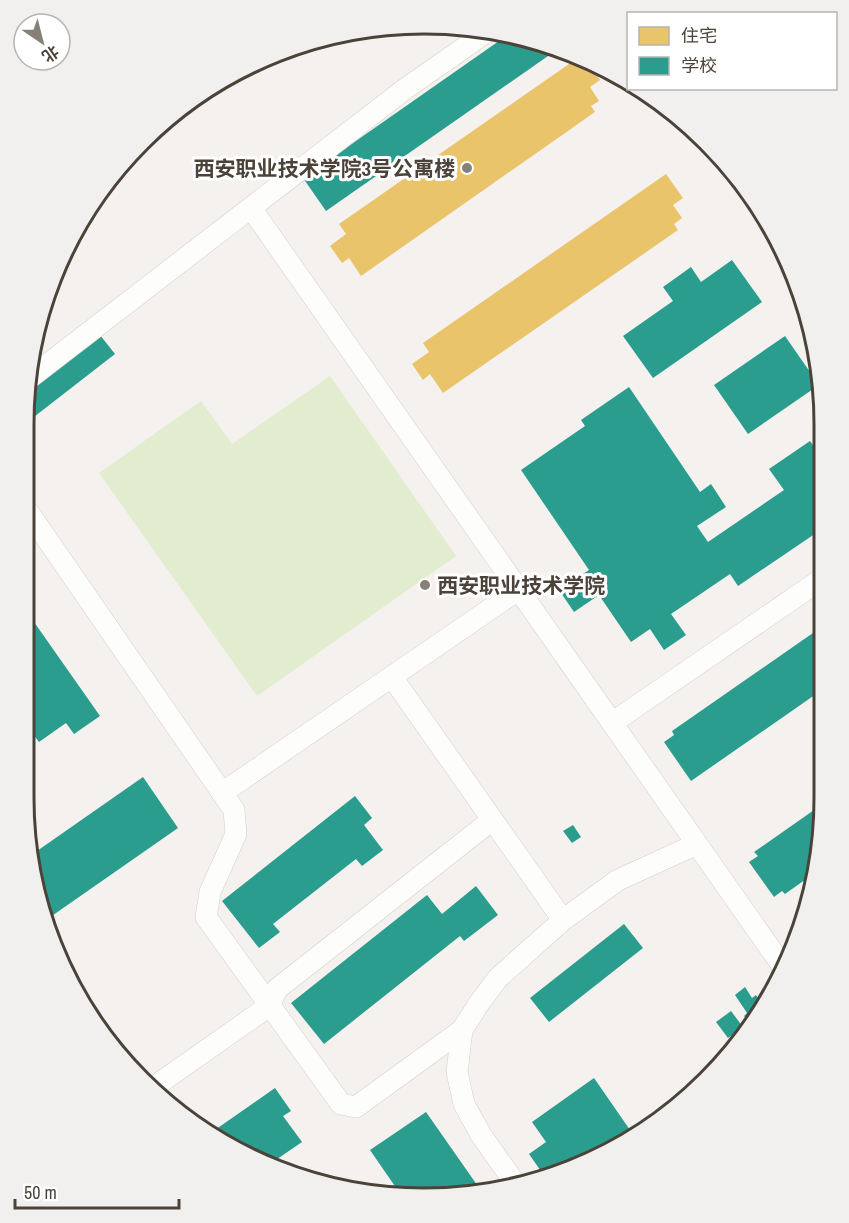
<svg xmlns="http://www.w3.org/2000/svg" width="849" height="1223" viewBox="0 0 849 1223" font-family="'Archivo Narrow','Noto Sans SC',sans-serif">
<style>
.green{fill:#e2edcf}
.homes{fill:#e9c46a}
.schools{fill:#2a9d8f}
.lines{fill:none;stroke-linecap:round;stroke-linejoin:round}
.street-casing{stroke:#d2cfcb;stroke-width:22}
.street{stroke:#fdfdfc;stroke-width:21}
.poi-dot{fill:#868078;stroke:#fff;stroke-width:2}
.labels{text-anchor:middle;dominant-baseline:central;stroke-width:6;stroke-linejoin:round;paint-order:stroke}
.poi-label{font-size:21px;font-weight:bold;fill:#4b4339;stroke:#fff;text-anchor:end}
.rim{fill:none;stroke:#4b4339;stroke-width:3}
</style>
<rect width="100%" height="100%" fill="#f4f1ee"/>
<path class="green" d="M330,376L456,556L257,696L99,473L201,401L232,444Z"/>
<g class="homes">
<path d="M579,57L585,59L600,80L590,87L599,101L591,106L595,112L361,276L349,258L342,263L330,246L346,234L339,224Z"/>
<path d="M666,174L683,198L673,205L682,218L674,224L678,230L443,393L430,374L423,380L412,364L429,352L423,343Z"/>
</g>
<g class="schools">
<path d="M509,34L528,38L558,49L326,211L303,178Z"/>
<path d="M732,260L762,302L653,378L623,336L673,301L663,287L691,267L701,282Z"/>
<path d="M96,330L115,354L30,420L31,381Z"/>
<path d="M785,336L819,385L748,434L714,385Z"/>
<path d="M629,387L700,492L711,484L726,507L697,526L708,542L784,490L769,469L810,441L822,458V495L821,496L822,499V529L738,586L730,574L671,614L686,635L664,650L650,629L631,642L599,595L574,612L559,590L589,570L521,470L585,426L581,420Z"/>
<path d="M27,612L100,716L74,734L66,723L39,742L25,723Z"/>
<path d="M823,626V681L815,687L819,692L691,781L664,742L674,735L672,731Z"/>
<path d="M143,777L178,828L46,920L38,902L30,841L37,851Z"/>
<path d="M355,796L372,818L364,825L383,850L362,866L356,859L273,924L280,932L259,948L222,901Z"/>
<path d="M24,799L34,813L27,818Z"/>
<path d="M824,803V824L816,872L785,894L782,891L774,897L749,862L758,856L754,852Z"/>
<path d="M573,825L581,837L572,843L563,831Z"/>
<path d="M476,886L498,915L464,941L460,936L324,1044L291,1003L427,895L442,914Z"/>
<path d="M624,924L643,948L549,1022L530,998Z"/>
<path d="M745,987L752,998L756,995L764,1007L752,1027L744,1016L747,1013L735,995Z"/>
<path d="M731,1011L743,1027L728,1038L716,1022Z"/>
<path d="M594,1078L630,1130L580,1165L545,1177L529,1154L546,1142L532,1122Z"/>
<path d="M275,1088L291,1111L283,1116L302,1142L267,1166L212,1132Z"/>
<path d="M426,1112L482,1192L401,1195L370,1150Z"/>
</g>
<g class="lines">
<g class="street-casing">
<g id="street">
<path d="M251,208L786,971"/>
<path d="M31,377L405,89L488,31"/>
<path d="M29,513L234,810L236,834L210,892L206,917L341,1104L356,1107L462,1030"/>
<path d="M392,677L563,920"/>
<path d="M612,723L823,578"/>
<path d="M222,793L518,590"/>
<path d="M151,1089L269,1006L277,989L492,820"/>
<path d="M517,1186L481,1135L464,1104L457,1072L462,1030L480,1002L498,978L563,920L618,880L697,844"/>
</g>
</g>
<use href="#street" class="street"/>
</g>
<g class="poi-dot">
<circle cx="467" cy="168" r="6"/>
<circle cx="425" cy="585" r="6"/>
</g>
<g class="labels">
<g class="poi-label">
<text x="455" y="168">西安职业技术学院3号公寓楼</text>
<text x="437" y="585" text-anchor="start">西安职业技术学院</text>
</g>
</g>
<path d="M0 0H849V1223H0ZM424 34H424A390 390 0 0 1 814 424V798A390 390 0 0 1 424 1188H424A390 390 0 0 1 34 798V424A390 390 0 0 1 424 34Z" fill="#f1f0ef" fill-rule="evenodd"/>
<path class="rim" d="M424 34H424A390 390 0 0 1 814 424V798A390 390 0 0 1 424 1188H424A390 390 0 0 1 34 798V424A390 390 0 0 1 424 34Z"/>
<rect x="627" y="12" width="210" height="78" fill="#ffffff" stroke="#b7b4b0" stroke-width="1.5"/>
<rect x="639" y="27" width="30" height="18" fill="#e9c46a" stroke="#b7b4b0" stroke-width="1.5"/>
<text x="681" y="42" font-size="18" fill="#4b4339">住宅</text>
<rect x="639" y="57" width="30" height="18" fill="#2a9d8f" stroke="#b7b4b0" stroke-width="1.5"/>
<text x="681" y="72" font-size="18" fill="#4b4339">学校</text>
<g transform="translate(42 42) rotate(145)"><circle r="28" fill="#ffffff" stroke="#b7b4b0" stroke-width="1.5"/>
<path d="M0-4.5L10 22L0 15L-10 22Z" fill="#868078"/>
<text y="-9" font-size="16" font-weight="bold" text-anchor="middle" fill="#4b4339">北</text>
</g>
<path d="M15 1199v9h164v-9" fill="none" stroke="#4b4339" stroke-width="3"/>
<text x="24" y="1199" font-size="18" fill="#4b4339" stroke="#ffffff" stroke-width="4.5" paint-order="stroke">50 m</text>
</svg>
